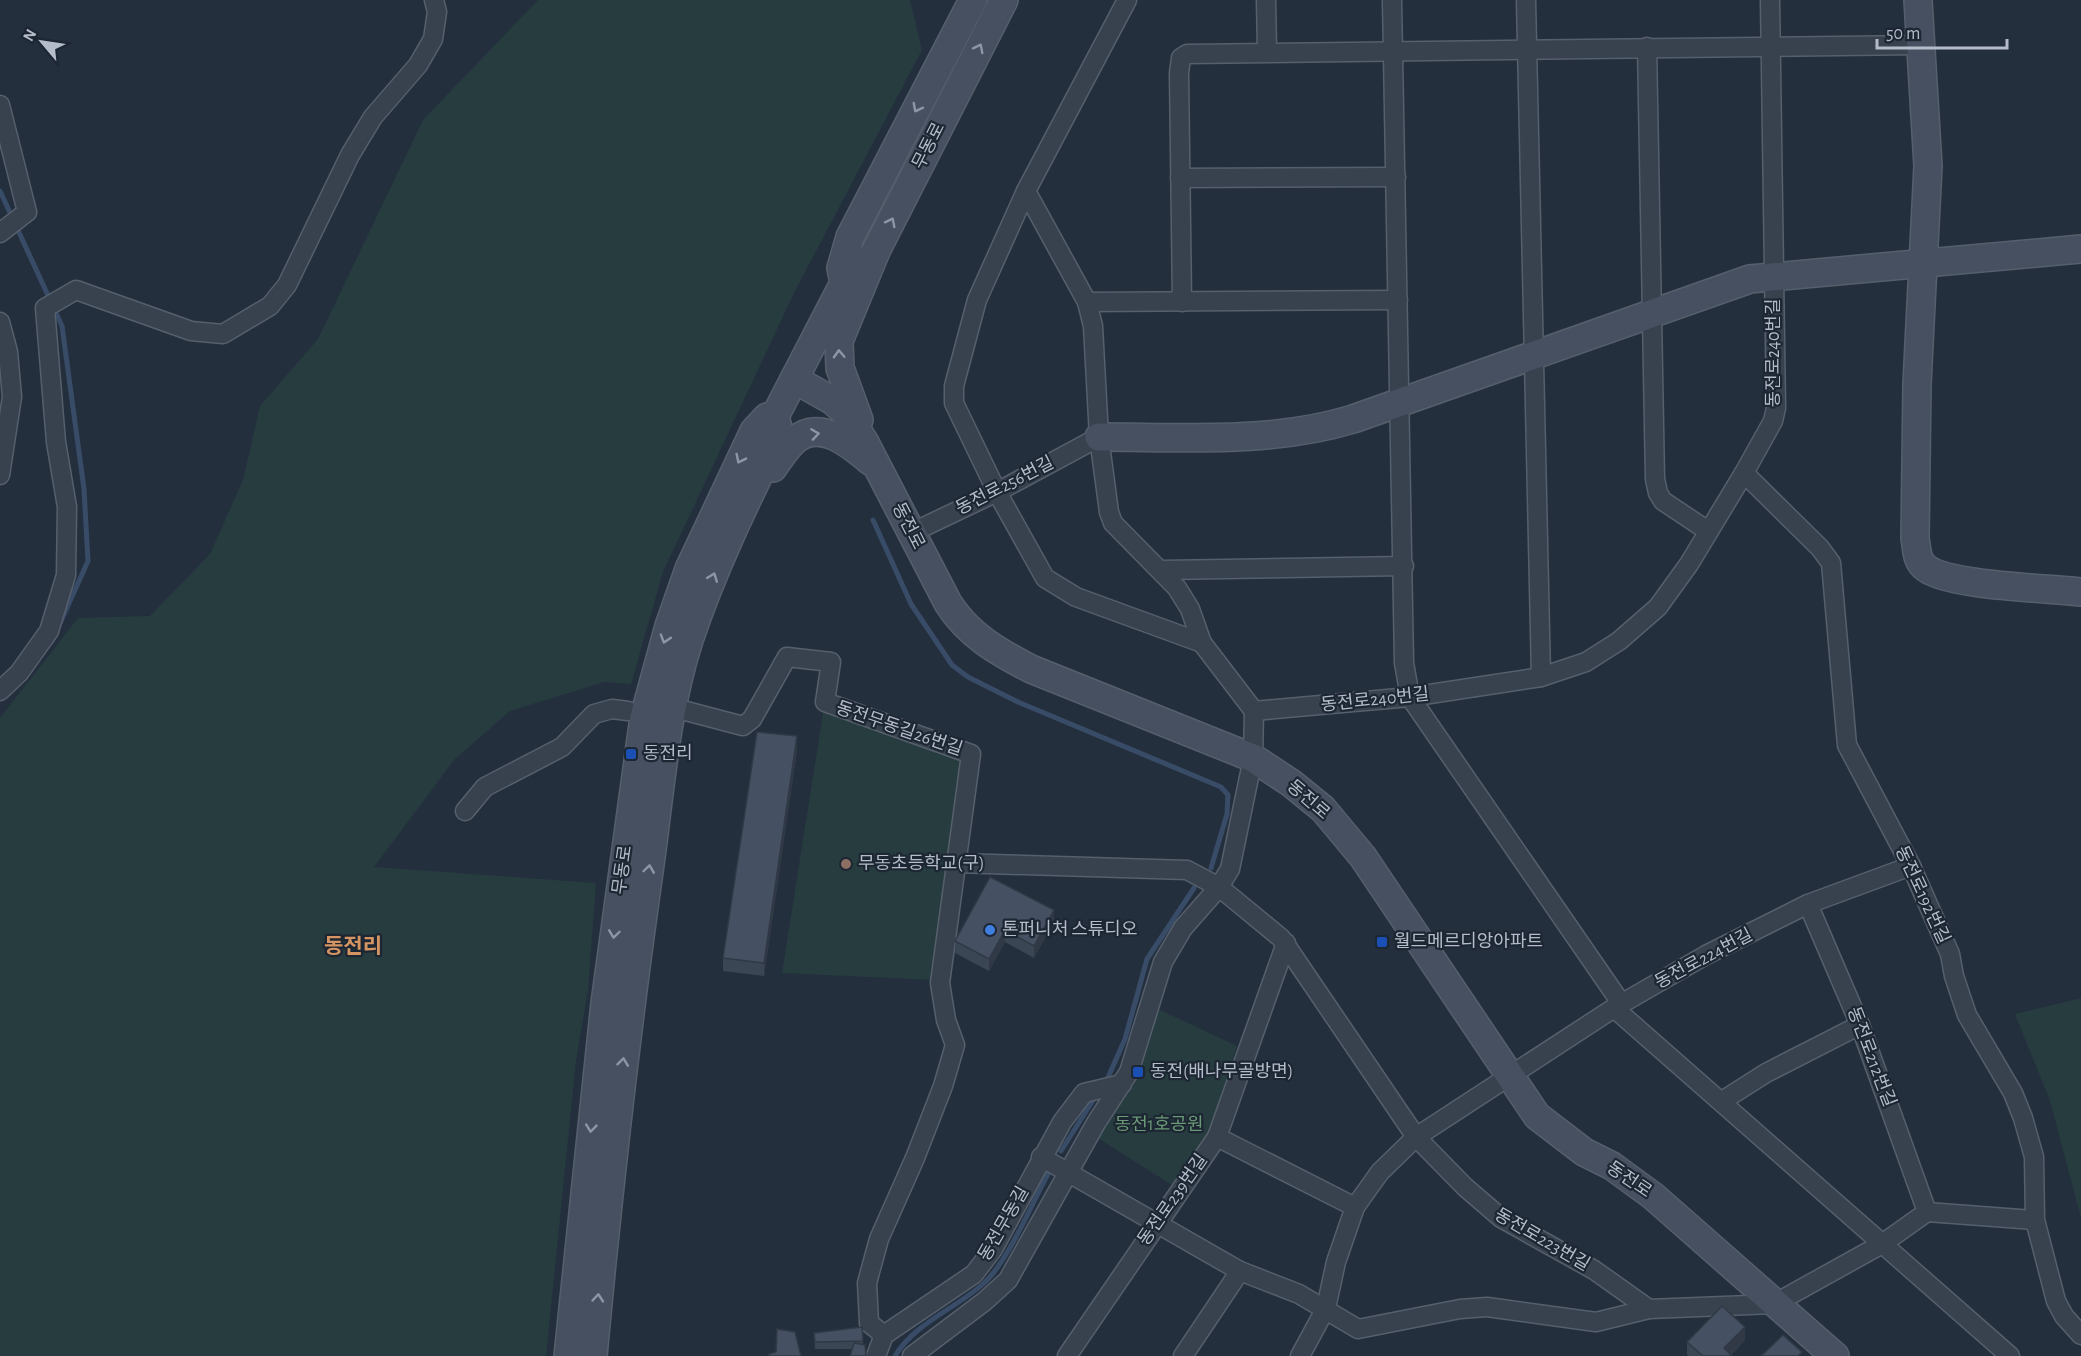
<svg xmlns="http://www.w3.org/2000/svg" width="2081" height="1356" viewBox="0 0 2081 1356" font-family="'Alegreya Sans','Noto Sans KR',sans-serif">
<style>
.green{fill:#263c3f}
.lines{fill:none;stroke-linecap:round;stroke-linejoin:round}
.stream{stroke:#394c67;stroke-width:5}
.street-casing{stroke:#565f6c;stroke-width:21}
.secondary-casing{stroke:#565f6c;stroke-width:30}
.street{stroke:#38414e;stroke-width:18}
.secondary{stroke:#465061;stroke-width:27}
.wall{fill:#3b4654}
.shaded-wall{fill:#303945}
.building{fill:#455162;stroke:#303945;stroke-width:1.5}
.oneway{stroke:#8e96a5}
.transit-dot{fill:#1a4fb4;stroke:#1d2633;stroke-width:2}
.education-dot{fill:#8d6e63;stroke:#1d2633;stroke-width:2}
.shop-dot{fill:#3f7fe0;stroke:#1d2633;stroke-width:2}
.labels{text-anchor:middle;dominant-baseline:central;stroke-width:4.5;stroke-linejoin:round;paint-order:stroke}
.street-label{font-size:18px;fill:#b4bcc9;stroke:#1d2633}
.poi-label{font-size:18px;fill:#b4bcc9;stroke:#1d2633;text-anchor:start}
.park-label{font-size:18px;fill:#6b9a76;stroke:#1d2633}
.quarter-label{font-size:21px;font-weight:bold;fill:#d59563;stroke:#1d2633}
</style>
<rect width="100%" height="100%" fill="#242f3e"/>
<g class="green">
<path d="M538,0H910L922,50L794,293L663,572L631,684L604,682L510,711L454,760L374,867L596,883L588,990L576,1060L546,1356H0V718L78,618L150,616L210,554L243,480L260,406L318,339L423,120Z"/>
<path d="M824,707L967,757L937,980L782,973Z"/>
<path d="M2081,998V1218L2050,1101L2015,1014Z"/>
<path d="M1154,1007L1237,1046L1212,1126L1172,1185L1096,1137L1135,1083Z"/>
</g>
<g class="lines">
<g class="stream">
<path d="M0,191L62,326L84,489L88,561L52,641"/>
<path d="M873,520L911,604L952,665L968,677L1018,702L1221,787L1228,795L1227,814L1211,868"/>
<path d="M1106,1082L1125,1039L1147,959L1194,888"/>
<path d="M1061,1151L1097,1094"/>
<path d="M895,1356C915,1323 955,1309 983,1284C1008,1262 1031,1205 1048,1174"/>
</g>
<g class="street-casing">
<g id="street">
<path d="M1127,0L1026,191L977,300L954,386V403L997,492L1045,578L1076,597L1202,643"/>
<path d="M1266,0L1267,51"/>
<path d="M1392,0L1404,663L1410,697L1621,1003"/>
<path d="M1526,0L1541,677"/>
<path d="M1647,47L1655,479L1658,493L1663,501L1708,531"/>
<path d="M0,105L27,212L0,233"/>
<path d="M1180,178L1396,177"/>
<path d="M1026,191L1087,302L1093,326L1099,437L1109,512L1113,523L1177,588L1190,609L1202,643L1254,711"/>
<path d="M1087,302L1398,300"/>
<path d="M1182,302L1179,73L1181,58L1187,54L1920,45"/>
<path d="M0,322L8,352L12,397L0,475"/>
<path d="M1744,473L1820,548L1831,563L1847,745L1911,866L1950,954L1954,976L1967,1015L2013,1093L2023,1118L2034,1157L2035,1220L2056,1301L2064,1316L2081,1335"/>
<path d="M911,533L997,492L1099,437"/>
<path d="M1163,570L1404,566"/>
<path d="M0,691L19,673L49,631L66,575L67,507L56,442L45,308L76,290L191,331L223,334L270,306L287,285L350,155L373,117L418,65L433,39L437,12L434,0"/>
<path d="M686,711L743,726L752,719L787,657L831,662L825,702L971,754L940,983L946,1020L955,1045L943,1086L915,1158L879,1239L867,1283L869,1323L884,1335"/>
<path d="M1254,711L1410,697L1541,677L1586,662L1619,641L1658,607L1689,564L1744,473L1773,421L1776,408L1770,0"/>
<path d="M465,811L485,787L562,747L594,714L612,709L628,711"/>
<path d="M956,863L1187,870L1219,887L1281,938L1416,1137L1465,1187L1501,1218L1594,1270L1649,1309"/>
<path d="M1808,904L1860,1025L1927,1212"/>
<path d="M1614,1008L2010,1356"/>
<path d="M1722,1101L1766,1073L1860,1025"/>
<path d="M1217,1137L1355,1207"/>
<path d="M1041,1157L1240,1271L1299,1294L1358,1329L1460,1309L1487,1307L1596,1322L1649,1309L1774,1304L1882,1244L1927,1212L2035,1220"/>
<path d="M876,1356L884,1335L974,1274L993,1249L1062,1122L1084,1093L1122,1084"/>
<path d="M912,1356L985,1301L1008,1280L1096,1123L1129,1072L1163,962L1183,928L1219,887L1230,869L1253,758L1254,711"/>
<path d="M1067,1356L1217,1137L1286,943"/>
<path d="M1183,1356L1240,1271"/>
<path d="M1300,1356L1326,1308L1336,1262L1355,1207L1380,1172L1416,1137L1614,1008L1706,955L1808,904L1911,866"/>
</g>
</g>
<g class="secondary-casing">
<g id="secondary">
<path d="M1918,0L1928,166L1917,384L1915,538C1917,549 1916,561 1926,568C1949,586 2048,588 2081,592"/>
<path d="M867,264L876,251L1004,0"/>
<path d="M794,379L833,401L846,413L864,441L948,603C968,635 998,652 1031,669L1253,758L1291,783L1323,809L1363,857L1537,1116L1584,1152L1612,1166L1653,1196L1835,1356"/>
<path d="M859,420L840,368L839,341L876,251"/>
<path d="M1099,437C1184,437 1271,444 1353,419L1750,279L2081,249"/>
<path d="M773,468C779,459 786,449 794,441C819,418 850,444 870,461"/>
<path d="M568,1356L605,1003L644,717L669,626L689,569L754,431L767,417L775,416"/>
<path d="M593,1356C608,1194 626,1033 649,872C660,795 665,714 689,640C712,571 744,505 776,440L779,432L775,416L844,283L841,268L850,237L973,0"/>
</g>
</g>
<use href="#street" class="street"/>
<use href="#secondary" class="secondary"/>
</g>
<g class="wall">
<path d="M797,750L764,976L723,971V958Z"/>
<path d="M990,877L1054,922L1034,958L1005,942L989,971L955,953V941Z"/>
<path d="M862,1327L863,1344L867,1356L852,1349H815L814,1333Z"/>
<path d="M1745,1340L1731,1355L1732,1356H1689L1687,1355V1342Z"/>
</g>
<g class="shaded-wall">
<path d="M797,736V750L764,976V963Z"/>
<path d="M1054,910V922L1034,958V946Z"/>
<path d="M1005,930V942L989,971V959Z"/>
<path d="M1745,1327V1340L1729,1356L1724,1348Z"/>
</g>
<g class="building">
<path d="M757,732L797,736L764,963L723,958Z"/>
<path d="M990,877L1054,910L1034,946L1005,930L989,959L955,941Z"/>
<path d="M1722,1306L1745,1327L1724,1348L1732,1356H1703L1687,1342Z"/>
<path d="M862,1327L863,1341L815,1342L814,1333Z"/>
<path d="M777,1329L795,1332L801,1356H769V1354L776,1352Z"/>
<path d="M1783,1335L1802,1352L1798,1356H1761Z"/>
<path d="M854,1343L865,1345L866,1356H850Z"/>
</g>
<defs><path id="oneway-chevron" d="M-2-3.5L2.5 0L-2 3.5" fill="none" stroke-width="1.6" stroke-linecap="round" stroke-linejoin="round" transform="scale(1.5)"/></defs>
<g class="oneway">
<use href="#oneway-chevron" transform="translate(979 48) rotate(-63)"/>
<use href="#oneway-chevron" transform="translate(917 108) rotate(117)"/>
<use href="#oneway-chevron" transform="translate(891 222) rotate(-63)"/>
<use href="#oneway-chevron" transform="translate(839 354) rotate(-92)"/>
<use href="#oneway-chevron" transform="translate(815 434) rotate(-8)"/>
<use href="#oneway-chevron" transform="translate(740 459) rotate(116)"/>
<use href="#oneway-chevron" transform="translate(713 577) rotate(-69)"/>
<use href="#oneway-chevron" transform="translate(665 639) rotate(107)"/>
<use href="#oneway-chevron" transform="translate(649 869) rotate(-82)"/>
<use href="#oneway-chevron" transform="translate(614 934) rotate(98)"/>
<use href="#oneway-chevron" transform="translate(623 1062) rotate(-83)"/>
<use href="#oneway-chevron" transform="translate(591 1128) rotate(96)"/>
<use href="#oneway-chevron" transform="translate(598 1298) rotate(-85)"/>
</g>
<g class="transit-dot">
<rect x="625" y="748" width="12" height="12" rx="3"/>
<rect x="1376" y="936" width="12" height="12" rx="3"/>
<rect x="1132" y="1066" width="12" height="12" rx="3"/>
</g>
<circle class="education-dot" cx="846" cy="864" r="6"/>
<circle class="shop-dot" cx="990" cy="930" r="6"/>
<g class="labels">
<g class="street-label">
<text transform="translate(929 146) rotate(-63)">무동로</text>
<text transform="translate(1774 353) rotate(-90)">동전로240번길</text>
<text transform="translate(1005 486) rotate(-27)">동전로256번길</text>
<text transform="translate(908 526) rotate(63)">동전로</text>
<text transform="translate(1375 700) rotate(-6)">동전로240번길</text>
<text transform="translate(899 729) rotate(19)">동전무동길26번길</text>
<text transform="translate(1308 800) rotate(41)">동전로</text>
<text transform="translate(623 870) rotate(-82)">무동로</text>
<text transform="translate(1922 895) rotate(65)">동전로192번길</text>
<text transform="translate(1704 959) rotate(-28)">동전로224번길</text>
<text transform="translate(1871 1057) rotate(69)">동전로212번길</text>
<text transform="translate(1629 1180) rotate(34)">동전로</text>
<text transform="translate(1173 1200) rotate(-55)">동전로239번길</text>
<text transform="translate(1004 1224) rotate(-60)">동전무동길</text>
<text transform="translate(1542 1240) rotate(30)">동전로223번길</text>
</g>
<g class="poi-label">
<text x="643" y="754">동전리</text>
<text x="858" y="864">무동초등학교(구)</text>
<text x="1002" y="930">톤퍼니처 스튜디오</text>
<text x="1394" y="942">월드메르디앙아파트</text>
<text x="1150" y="1072">동전(배나무골방면)</text>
</g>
<g class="park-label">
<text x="1159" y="1125">동전1호공원</text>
</g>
<g class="quarter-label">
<text x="353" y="946">동전리</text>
</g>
</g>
<g transform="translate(42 42) rotate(299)" stroke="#1d2633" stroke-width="4.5" paint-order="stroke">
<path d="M0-4.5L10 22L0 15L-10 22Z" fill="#b4bcc9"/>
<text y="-9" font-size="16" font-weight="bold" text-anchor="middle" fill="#b4bcc9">N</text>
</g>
<path d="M1877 39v9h130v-9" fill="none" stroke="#b4bcc9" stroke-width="3"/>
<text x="1886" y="39" font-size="18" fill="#b4bcc9" stroke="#1d2633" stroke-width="4.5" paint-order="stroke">50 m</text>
</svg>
